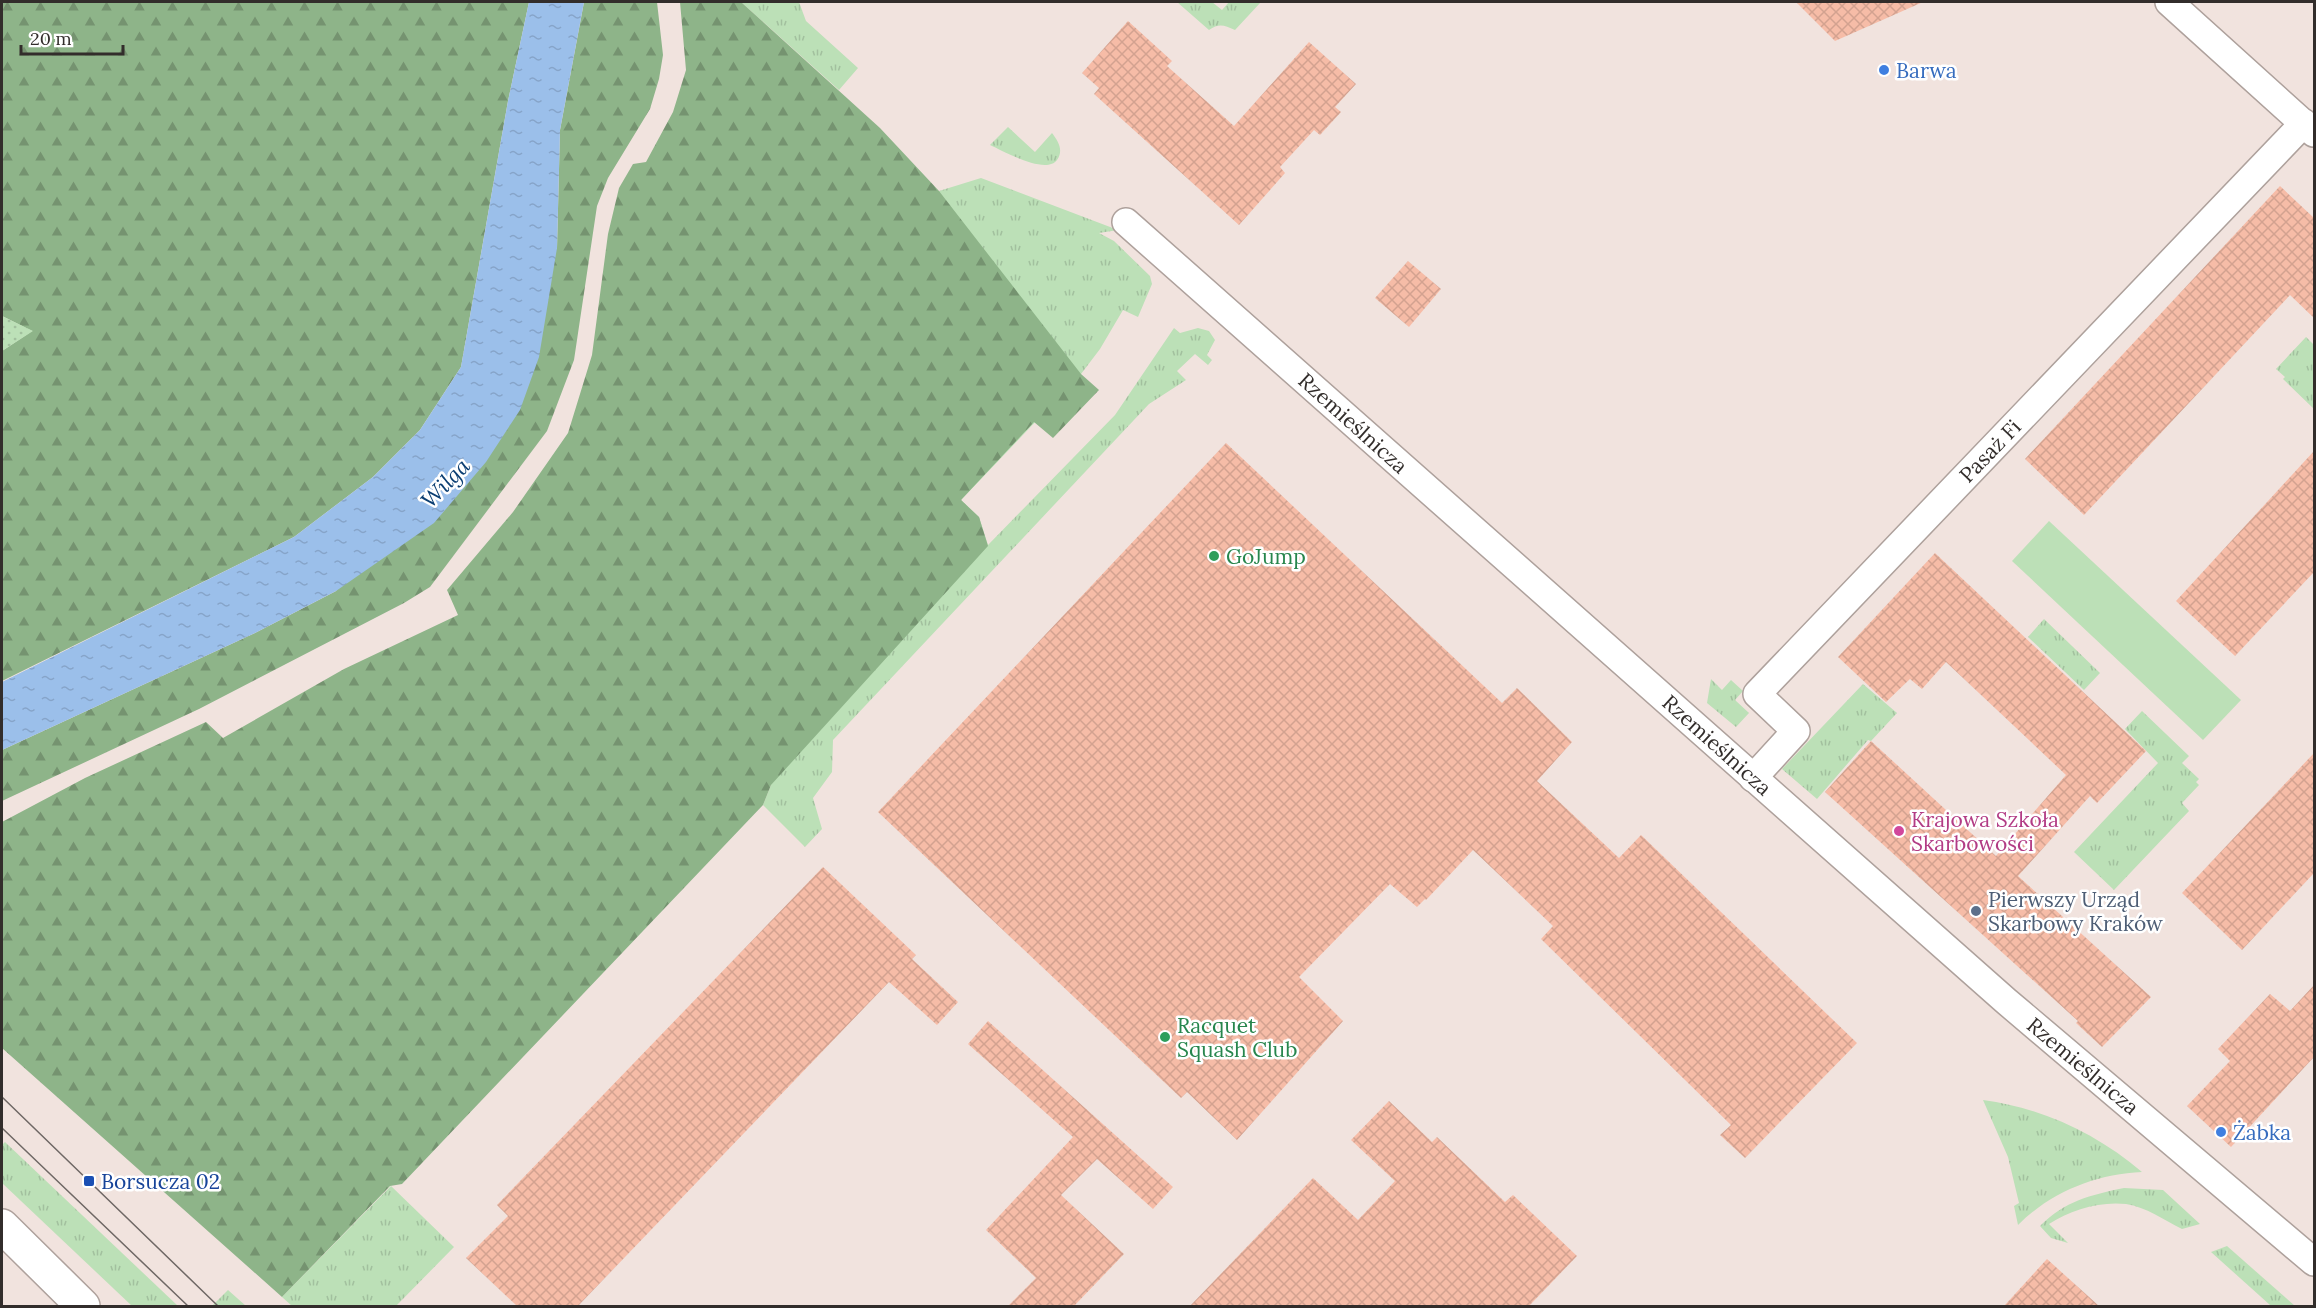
<svg xmlns="http://www.w3.org/2000/svg" width="2316" height="1308" viewBox="0 0 2316 1308" font-family="Lora,serif">
<style>
.grass{fill:url(#grass-tufts)}
.forest{fill:url(#forest-firs)}
.garden{fill:url(#garden-dots)}
.pitch{fill:#bce0b7}
.water{fill:url(#water-ripples)}
.building{fill:url(#building-cross-hatch)}
.lines{fill:none;stroke-linecap:round;stroke-linejoin:round}
.minor-casing{stroke:#aea19c;stroke-width:30}
.secondary-casing{stroke:#aea19c;stroke-width:36}
.minor{stroke:#fff;stroke-width:27}
.secondary{stroke:#fff;stroke-width:33}
.tram{stroke:#6f6865;stroke-width:1.5}
.shop-dot{fill:#3f7fe0;stroke:#fff;stroke-width:2}
.leisure-dot{fill:#2e9e5b;stroke:#fff;stroke-width:2}
.hotel-dot{fill:#d1479c;stroke:#fff;stroke-width:2}
.service-dot{fill:#5c6f8a;stroke:#fff;stroke-width:2}
.transit-dot{fill:#1a4fb4;stroke:#fff;stroke-width:2}
.labels{text-anchor:middle;dominant-baseline:central;stroke-width:5;stroke-linejoin:round;paint-order:stroke}
.shop-label{font-size:21px;fill:#366cbe;stroke:#fff;text-anchor:start}
.street-label{font-size:21px;fill:#322d2b;stroke:#fff}
.leisure-label{font-size:21px;fill:#27864d;stroke:#fff;text-anchor:start}
.hotel-label{font-size:21px;fill:#b23c85;stroke:#fff;text-anchor:start}
.service-label{font-size:21px;fill:#4e5e75;stroke:#fff;text-anchor:start}
.transit-label{font-size:21px;fill:#164399;stroke:#fff;text-anchor:start}
.water-label{font-size:22px;font-style:italic;fill:#0b3e72;stroke:#fff}
</style>
<defs>
<pattern id="grass-tufts" width="24" height="20" patternUnits="userSpaceOnUse" patternTransform="scale(1.5)"><rect width="24" height="20" fill="#bce0b7"/><path d="M3 7l-1-3M5 7V3M7 7l1-3M15 17l-1-3M17 17v-4M19 17l1-3" fill="none" stroke="#a2c09e"/></pattern>
<pattern id="forest-firs" width="22" height="20" patternUnits="userSpaceOnUse" patternTransform="scale(1.5)"><rect width="22" height="20" fill="#8eb489"/><path d="M5 1l3.5 6h-7zM16 11l3.5 6h-7z" fill="#759370"/></pattern>
<pattern id="garden-dots" width="8" height="8" patternUnits="userSpaceOnUse" patternTransform="scale(1.5)"><rect width="8" height="8" fill="#bce0b7"/><path d="M2 2h.1M6 6h.1" fill="none" stroke="#a2c09e" stroke-width="1.8" stroke-linecap="round"/></pattern>
<pattern id="water-ripples" width="26" height="14" patternUnits="userSpaceOnUse" patternTransform="scale(1.5)"><rect width="26" height="14" fill="#9bbfea"/><path d="M2 4q2-2 4 0t4 0M15 11q2-2 4 0t4 0" fill="none" stroke="#86a4c9"/></pattern>
<pattern id="building-cross-hatch" width="8" height="8" patternUnits="userSpaceOnUse" patternTransform="scale(1.5)"><rect width="8" height="8" fill="#f6bca7"/><path d="M0 0l8 8M0 8l8-8" fill="none" stroke="#d3a290"/></pattern>
</defs>
<rect width="100%" height="100%" fill="#f1e3de"/>
<g class="grass">
<path d="M741,2H799L806,21L858,68L839,90Z"/>
<path d="M1177,2H1212L1222,10L1229,2H1261L1235,30C1224,25 1219,23 1209,30Z"/>
<path d="M1008,127L1035,152L1052,133C1058,141 1064,150 1057,160C1046,175 1005,152 990,145Z"/>
<path d="M981,178L1118,230L1099,233L1114,241L1150,276L1152,284L1138,317L1123,310L1100,349L1081,374L961,500L979,517L988,545L1115,415L1174,328L1180,333L1198,328L1209,331L1215,340L1207,355L1212,360L1208,365L1195,354L1177,371L1186,380L1149,404L833,740L832,772L813,798L822,829L805,847L763,805L771,785L939,191Z"/>
<path d="M2306,337L2314,345V409L2283,379L2285,377L2276,369Z"/>
<path d="M2044,619L2100,673L2084,690L2028,637Z"/>
<path d="M1711,679L1722,690L1731,680L1743,691L1735,700L1749,713L1736,727L1707,703Z"/>
<path d="M1863,684L1897,713L1871,741L1868,740L1817,799L1782,769Z"/>
<path d="M2142,711L2189,756L2182,763L2199,779L2196,782L2199,785L2182,803L2189,811L2114,890L2074,852L2158,763L2125,729Z"/>
<path d="M1983,1100C2043,1108 2097,1134 2142,1172C2096,1174 2051,1192 2018,1225L2014,1206L2019,1203L2008,1157Z"/>
<path d="M5,1142L178,1306H132L2,1183V1145Z"/>
<path d="M391,1186L454,1247L396,1306H292L282,1297Z"/>
<path d="M2124,1188L2163,1190L2200,1224L2182,1229C2164,1220 2146,1207 2126,1204C2100,1201 2070,1210 2049,1224L2068,1243L2051,1238L2040,1226C2065,1201 2090,1195 2124,1188Z"/>
<path d="M2227,1246L2295,1306L2270,1305L2211,1252Z"/>
<path d="M228,1290L246,1306H212Z"/>
</g>
<g class="forest">
<path d="M2,2H529L508,101L461,367L420,430L373,477L294,537L2,681V351L32,331L2,316Z"/>
<path d="M584,2H657L663,55L659,79L650,109L608,178L597,206L574,360L547,431L430,587L404,603L199,709L2,801V750L255,633L336,591L557,248L560,130Z"/>
<path d="M680,2H741L880,128L939,191L1081,374L1099,390L1053,438L1034,422L961,500L979,517L988,546L771,785L763,805L402,1184L390,1186L282,1297L2,1048V822L85,778L206,722L223,738L344,669L458,615L447,590L513,512L568,433L592,355L608,234L619,188L633,164L646,162L673,112L686,70Z"/>
</g>
<path class="garden" d="M2,316L33,331L2,351Z"/>
<path class="pitch" d="M2049,521L2241,700L2203,740L2012,561Z"/>
<path class="water" d="M529,2H584L560,130L557,248L539,357L520,410L486,462L434,523L336,591L255,633L2,750V682L294,537L373,477L420,430L461,367L508,101Z"/>
<g class="building">
<path d="M1796,2H1923L1835,41Z"/>
<path d="M1128,21L1172,61L1167,66L1234,126L1309,42L1356,84L1335,107L1341,112L1320,135L1314,130L1280,167L1285,173L1239,225L1094,94L1099,88L1082,73Z"/>
<path d="M2280,186L2314,218V318L2290,295L2084,515L2025,459Z"/>
<path d="M1408,261L1441,289L1409,327L1375,298Z"/>
<path d="M1226,443L1502,703L1517,688L1572,742L1537,781L1619,858L1641,835L1857,1043L1745,1158L1720,1135L1731,1125L1541,939L1553,926L1473,850L1426,900L1425,899L1417,907L1390,884L1299,977L1343,1021L1237,1140L1187,1092L1181,1098L878,812Z"/>
<path d="M2314,451V572L2235,656L2176,601Z"/>
<path d="M1935,553L2146,751L2097,803L2090,796L2018,876L2151,997L2102,1047L2076,1023L2078,1021L1825,792L1871,741L1996,856L2066,775L1946,662L1922,689L1910,679L1886,702L1838,657Z"/>
<path d="M2314,753V873L2242,950L2182,893Z"/>
<path d="M823,867L916,955L912,959L958,1002L937,1025L889,982L578,1306H517L466,1258L508,1216L497,1205Z"/>
<path d="M2314,985V1057L2231,1147L2187,1106L2230,1061L2218,1049L2270,994L2290,1011Z"/>
<path d="M988,1021L1173,1187L1153,1209L1097,1159L1061,1195L1124,1254L1074,1306H1008L1036,1278L986,1230L1073,1137L968,1044Z"/>
<path d="M1389,1101L1432,1142L1437,1137L1505,1202L1513,1195L1577,1256L1529,1306H1190L1313,1178L1358,1220L1395,1181L1351,1140Z"/>
<path d="M2047,1259L2099,1306H2004Z"/>
</g>
<g class="lines">
<g class="minor-casing">
<g id="minor">
<path d="M2169,2L2314,133"/>
<path d="M1126,222L2006,1001L2314,1262"/>
<path d="M1753,778L1796,731L1757,694L2304,123"/>
</g>
</g>
<g class="secondary-casing">
<path id="secondary" d="M2,1226L83,1306"/>
</g>
<use href="#minor" class="minor"/>
<use href="#secondary" class="secondary"/>
<g class="tram">
<path d="M2,1097L218,1306"/>
<path d="M2,1128L188,1306"/>
</g>
</g>
<g class="shop-dot">
<circle cx="1884" cy="70" r="6"/>
<circle cx="2221" cy="1132" r="6"/>
</g>
<g class="leisure-dot">
<circle cx="1214" cy="556" r="6"/>
<circle cx="1165" cy="1037" r="6"/>
</g>
<circle class="hotel-dot" cx="1899" cy="831" r="6"/>
<circle class="service-dot" cx="1976" cy="911" r="6"/>
<rect class="transit-dot" x="83" y="1175" width="12" height="12" rx="3"/>
<g class="labels">
<g class="shop-label">
<text x="1896" y="70">Barwa</text>
<text x="2233" y="1132">Żabka</text>
</g>
<g class="street-label">
<text transform="translate(1353 423) rotate(42)">Rzemieślnicza</text>
<text transform="translate(1990 451) rotate(-46)">Pasaż Fi</text>
<text transform="translate(1717 745) rotate(42)">Rzemieślnicza</text>
<text transform="translate(2083 1066) rotate(40)">Rzemieślnicza</text>
</g>
<g class="leisure-label">
<text x="1226" y="556">GoJump</text>
<text x="1177" y="1025">Racquet<tspan x="1177" dy="24">Squash Club</tspan></text>
</g>
<g class="hotel-label">
<text x="1911" y="819">Krajowa Szkoła<tspan x="1911" dy="24">Skarbowości</tspan></text>
</g>
<g class="service-label">
<text x="1988" y="899">Pierwszy Urząd<tspan x="1988" dy="24">Skarbowy Kraków</tspan></text>
</g>
<g class="transit-label">
<text x="101" y="1181">Borsucza 02</text>
</g>
<g class="water-label">
<text transform="translate(445 483) rotate(-46)">Wilga</text>
</g>
</g>
<rect width="2316" height="1308" fill="none" stroke="#322d2b" stroke-width="6"/>
<path d="M21 45v9h102v-9" fill="none" stroke="#322d2b" stroke-width="3"/>
<text x="30" y="45" font-size="18" fill="#322d2b" stroke="#ffffff" stroke-width="4.5" paint-order="stroke">20 m</text>
</svg>
